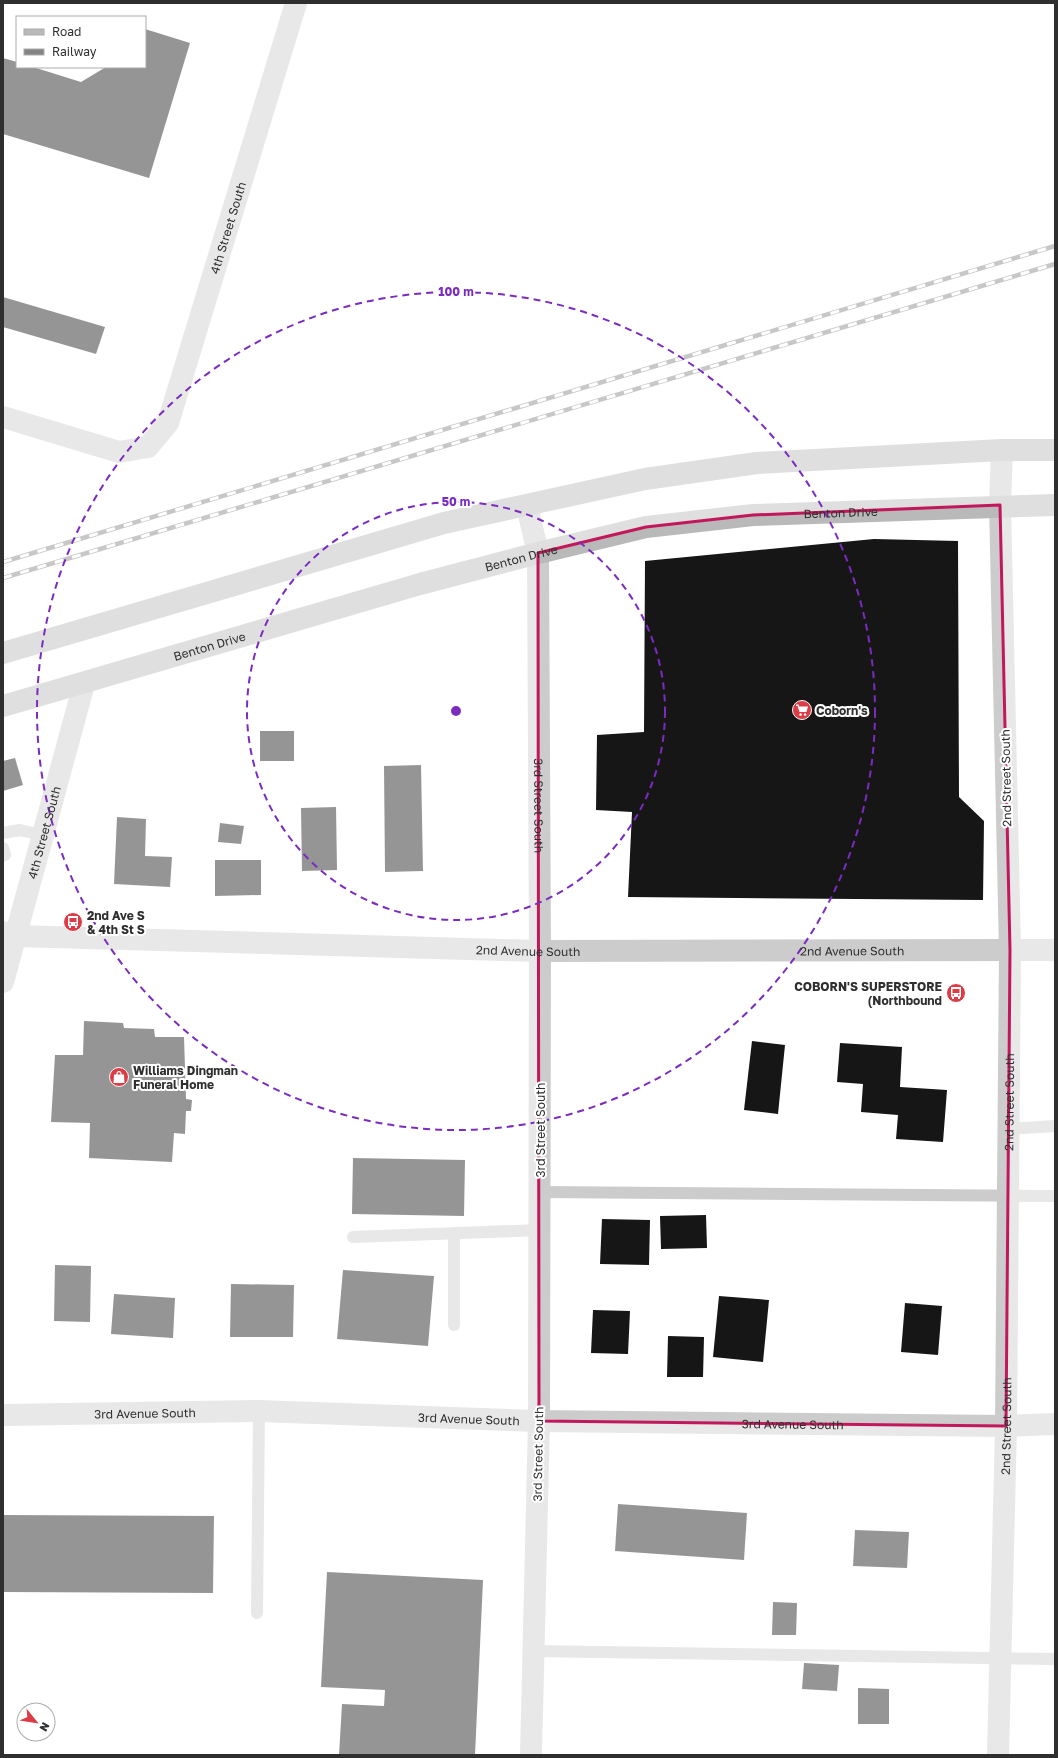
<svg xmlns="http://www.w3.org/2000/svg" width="1058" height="1758" viewBox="0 0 1058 1758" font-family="'Golos Text',sans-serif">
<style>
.building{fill:#161616}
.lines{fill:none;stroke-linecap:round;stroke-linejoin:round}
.lane{stroke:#ccc;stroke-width:12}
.street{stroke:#ccc;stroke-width:22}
.secondary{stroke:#b9b9b9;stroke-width:22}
.rail-casing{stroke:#848484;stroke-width:4.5}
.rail{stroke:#fff;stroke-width:3;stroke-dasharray:9;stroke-linecap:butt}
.marked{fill:none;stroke:#c2185b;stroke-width:3;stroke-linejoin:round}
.ring{fill:none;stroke:#7b2cbf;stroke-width:2;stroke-dasharray:7 5}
.labels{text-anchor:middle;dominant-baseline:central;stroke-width:4;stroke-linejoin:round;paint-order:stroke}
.street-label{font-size:12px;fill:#2f2f2f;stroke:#fff}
.poi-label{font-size:12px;font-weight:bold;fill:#2f2f2f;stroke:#fff;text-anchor:start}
.centre{fill:#7b2cbf;stroke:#fff;stroke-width:2}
.ring-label{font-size:12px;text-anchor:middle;font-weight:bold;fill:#7b2cbf;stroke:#fff;stroke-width:4;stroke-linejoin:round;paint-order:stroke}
</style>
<rect width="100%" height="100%" fill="#fff"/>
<g class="building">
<path d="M145,29L190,43L149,178L3,134V58L17,62V67H33L81,82L106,67H145Z"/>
<path d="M3,297L105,327L96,354L3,327Z"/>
<path d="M874,539L958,541L959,797L984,821L983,900L628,897L632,812L596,810L597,735L644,732L645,561Z"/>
<rect x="260" y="731" width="34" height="30"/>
<path d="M15,758L23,785L3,791V761Z"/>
<path d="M421,765L423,871L385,872L384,766Z"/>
<path d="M336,807L337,870L302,871L301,808Z"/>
<path d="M117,817L146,819L145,856L172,857L170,887L114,884Z"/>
<path d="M220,823L244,826L241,844L218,842Z"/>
<path d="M215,860H261V895L215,896Z"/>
<path d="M84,1021L123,1023L124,1028L154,1029L155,1037H184L186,1099L192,1100L191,1111H186L185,1134L174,1133L172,1162L89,1158L90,1123L51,1122L55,1055H83Z"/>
<path d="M752,1041L785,1045L778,1114L744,1110Z"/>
<path d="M840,1043L902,1047L900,1087L947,1090L943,1142L896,1139L898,1115L861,1112L863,1084L837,1082Z"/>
<path d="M353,1158L465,1160L464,1216L352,1214Z"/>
<path d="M706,1215L707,1248L661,1249L660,1216Z"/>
<path d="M602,1219L650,1220L649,1265L600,1264Z"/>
<path d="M55,1265L91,1266L90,1322L54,1321Z"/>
<path d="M343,1270L434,1276L428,1346L337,1339Z"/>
<path d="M231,1284L294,1285L293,1337H230Z"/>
<path d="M114,1294L175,1298L173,1338L111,1334Z"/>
<path d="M719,1296L769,1300L763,1362L713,1357Z"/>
<path d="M905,1303L942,1306L938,1355L901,1352Z"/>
<path d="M593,1310L630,1311L628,1354L591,1353Z"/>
<path d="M668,1336L704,1337L703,1377H667Z"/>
<path d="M618,1504L747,1513L744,1560L615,1551Z"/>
<path d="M3,1515L214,1516L213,1593L3,1592Z"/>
<path d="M855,1530L909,1532L907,1568L853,1566Z"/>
<path d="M327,1572L483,1580L475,1755H339L342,1704L384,1706L385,1690L321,1687Z"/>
<path d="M773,1602L797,1603L796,1635H772Z"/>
<path d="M804,1663L839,1665L837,1691L802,1689Z"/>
<path d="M858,1688L889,1689V1724H858Z"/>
</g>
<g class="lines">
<g class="lane">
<path d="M3,833L20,830L41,835"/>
<path d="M3,848L5,855L3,856"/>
<path d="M1009,1129L1055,1126"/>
<path d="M540,1192L1055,1196"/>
<path d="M353,1237L540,1230"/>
<path d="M454,1325V1233"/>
<path d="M257,1613L259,1411"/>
<path d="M533,1651L1055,1659"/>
</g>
<g class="street">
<path id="s1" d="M3,417L119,452L148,447L168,423L296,3"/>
<path id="s2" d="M527,506L538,553L540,951L539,1421L531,1755"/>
<path id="s3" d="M3,932L16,936L540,951L1055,950"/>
<path id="s4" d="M3,982L84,684"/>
<path id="s5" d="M3,1415L259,1411L539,1421L1006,1426L1055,1424"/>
<path id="s6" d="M998,1755L1006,1426L1010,950L1000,505L1002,450"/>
</g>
<g class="secondary">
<path d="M3,653L444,523L645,479L757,463L1002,450H1055"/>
<path id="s7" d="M3,706L420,584L538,553L646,527L753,515L1055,505"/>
</g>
<g class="rail-casing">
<g id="rail">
<path d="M3,562L1055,246"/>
<path d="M3,578L1055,264"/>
</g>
</g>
<use href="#rail" class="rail"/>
</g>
<path d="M0 0H1058V1758H0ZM1000,505L1010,950L1006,1426L539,1421L538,553L646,527L753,515Z" fill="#fff" fill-opacity=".55" fill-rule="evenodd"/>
<path class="marked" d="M1000,505L1010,950L1006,1426L539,1421L538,553L646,527L753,515Z"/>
<g class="ring">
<circle cx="456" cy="711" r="209"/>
<circle cx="456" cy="711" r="419"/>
</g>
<defs>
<g id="supermarket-disc" transform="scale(1)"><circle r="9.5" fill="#db3c46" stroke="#fff"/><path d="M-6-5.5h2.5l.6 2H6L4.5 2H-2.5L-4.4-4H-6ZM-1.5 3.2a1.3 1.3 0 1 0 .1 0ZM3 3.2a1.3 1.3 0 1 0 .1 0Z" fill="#fff"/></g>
<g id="bus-disc" transform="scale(1)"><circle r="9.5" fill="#db3c46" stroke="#fff"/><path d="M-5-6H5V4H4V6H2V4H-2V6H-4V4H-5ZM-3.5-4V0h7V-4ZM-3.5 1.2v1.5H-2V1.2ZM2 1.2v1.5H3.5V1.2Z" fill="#fff"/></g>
<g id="shop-disc" transform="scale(1)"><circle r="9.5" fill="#db3c46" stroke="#fff"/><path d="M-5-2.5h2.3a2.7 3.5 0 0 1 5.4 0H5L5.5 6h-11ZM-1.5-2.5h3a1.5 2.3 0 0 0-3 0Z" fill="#fff"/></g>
</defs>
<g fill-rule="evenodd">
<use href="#supermarket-disc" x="802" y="710"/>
<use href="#bus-disc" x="73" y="922"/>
<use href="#bus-disc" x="956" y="993"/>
<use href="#shop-disc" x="119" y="1077"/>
</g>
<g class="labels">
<g class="street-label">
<text stroke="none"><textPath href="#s1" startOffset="386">4th Street South</textPath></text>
<text stroke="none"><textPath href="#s7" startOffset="863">Benton Drive</textPath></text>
<text stroke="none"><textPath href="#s7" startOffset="539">Benton Drive</textPath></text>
<text stroke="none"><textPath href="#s7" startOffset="215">Benton Drive</textPath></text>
<text transform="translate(1006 778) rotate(-91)">2nd Street South</text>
<text stroke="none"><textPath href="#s2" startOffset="301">3rd Street South</textPath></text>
<text stroke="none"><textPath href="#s4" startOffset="155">4th Street South</textPath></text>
<text stroke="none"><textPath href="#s3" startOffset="526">2nd Avenue South</textPath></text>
<text stroke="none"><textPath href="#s3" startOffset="850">2nd Avenue South</textPath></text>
<text stroke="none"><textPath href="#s6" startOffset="653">2nd Street South</textPath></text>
<text transform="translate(540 1130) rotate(-90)">3rd Street South</text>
<text stroke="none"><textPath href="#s5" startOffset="142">3rd Avenue South</textPath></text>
<text stroke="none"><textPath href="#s5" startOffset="466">3rd Avenue South</textPath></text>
<text stroke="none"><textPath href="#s5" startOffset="790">3rd Avenue South</textPath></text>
<text stroke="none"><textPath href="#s6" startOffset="329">2nd Street South</textPath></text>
<text transform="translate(538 1454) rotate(-89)">3rd Street South</text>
</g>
<g class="poi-label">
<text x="816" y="710">Coborn's</text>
<text x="87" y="915">2nd Ave S<tspan x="87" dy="14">&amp; 4th St S</tspan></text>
<text x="942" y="986" text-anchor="end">COBORN'S SUPERSTORE<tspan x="942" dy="14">(Northbound</tspan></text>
<text x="133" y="1070">Williams Dingman<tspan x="133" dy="14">Funeral Home</tspan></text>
</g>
</g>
<circle cx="456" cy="711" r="6" class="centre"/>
<g class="ring-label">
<text x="456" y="296">100 m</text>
<text x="456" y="506">50 m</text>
</g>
<rect width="1058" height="1758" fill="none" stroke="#2f2f2f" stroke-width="8"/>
<rect x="16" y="16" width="130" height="52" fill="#ffffff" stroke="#acacac"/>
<rect x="24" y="29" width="20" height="6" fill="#b9b9b9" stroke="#acacac"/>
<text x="52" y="36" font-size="12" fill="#2f2f2f">Road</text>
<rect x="24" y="49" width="20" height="6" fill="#848484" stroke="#acacac"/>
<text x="52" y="56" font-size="12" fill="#2f2f2f">Railway</text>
<g transform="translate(36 1722) rotate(120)"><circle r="19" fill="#ffffff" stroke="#acacac"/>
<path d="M0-3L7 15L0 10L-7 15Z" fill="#db3c46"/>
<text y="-6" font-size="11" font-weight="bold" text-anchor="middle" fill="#2f2f2f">N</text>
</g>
</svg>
